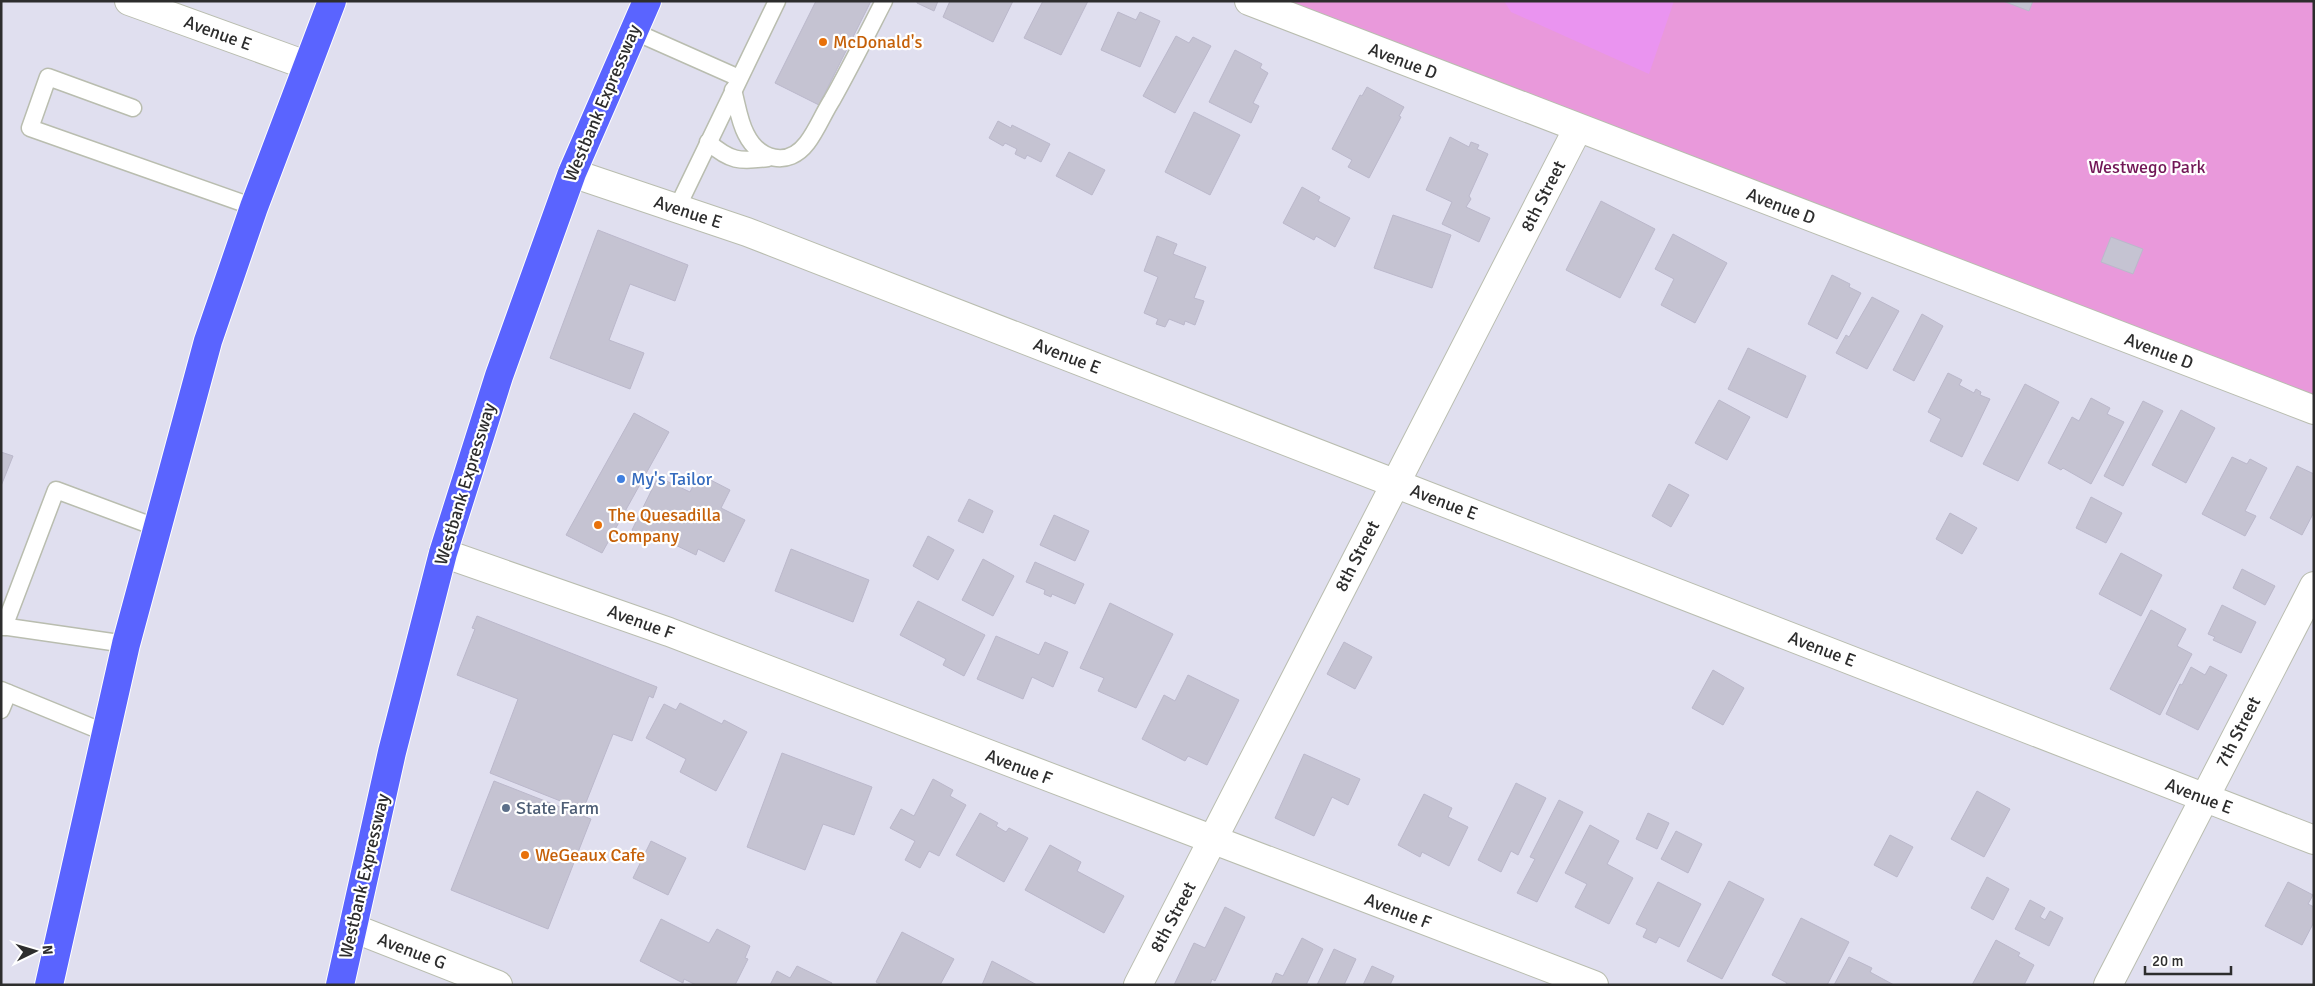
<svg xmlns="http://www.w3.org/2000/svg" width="2315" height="986" viewBox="0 0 2315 986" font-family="Signika,sans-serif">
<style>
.green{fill:#e999db}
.pitch{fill:#ea94f0}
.building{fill:#c5c3d2;stroke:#bbb8cb}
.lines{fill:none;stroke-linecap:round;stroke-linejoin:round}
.lane-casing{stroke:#b9bdaf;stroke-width:19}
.street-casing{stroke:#b9bdaf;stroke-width:30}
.highway-casing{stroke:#fff;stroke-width:30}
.lane{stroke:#fff;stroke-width:16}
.street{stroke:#fff;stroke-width:28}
.highway{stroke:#5a64ff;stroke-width:28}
.food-dot{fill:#e8710a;stroke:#fff;stroke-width:2}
.shop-dot{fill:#3f7fe0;stroke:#fff;stroke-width:2}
.service-dot{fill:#5c6f8a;stroke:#fff;stroke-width:2}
.labels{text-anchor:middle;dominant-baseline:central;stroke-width:4.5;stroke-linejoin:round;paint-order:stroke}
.street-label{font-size:18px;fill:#2d2d2d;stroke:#fff}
.food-label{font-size:18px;fill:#c56008;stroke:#fff;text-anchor:start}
.park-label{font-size:18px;fill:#711656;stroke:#fff}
.shop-label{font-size:18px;fill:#366cbe;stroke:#fff;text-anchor:start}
.service-label{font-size:18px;fill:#4e5e75;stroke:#fff;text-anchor:start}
</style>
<rect width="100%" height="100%" fill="#e0dfef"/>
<path class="green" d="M1249,1H2314V410Z"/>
<path class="pitch" d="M1504,1H1674L1649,74L1511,12Z"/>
<g class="building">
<path d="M816,1H871L819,105L775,83Z"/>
<path d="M917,1H938L934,11L917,3Z"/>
<path d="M950,1H1013L993,42L943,17Z"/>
<path d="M1043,1H1088L1061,55L1024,38Z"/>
<path d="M2003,1H2033L2029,11Z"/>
<path d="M1118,12L1136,20L1140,12L1160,21L1140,67L1101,50Z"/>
<path d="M1176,36L1189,43L1193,37L1211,46L1175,113L1143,96Z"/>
<path d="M1235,50L1262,64L1260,68L1268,73L1253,103L1259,106L1251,123L1209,102Z"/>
<path d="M1367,87L1404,107L1399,116L1401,117L1369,178L1348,167L1352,160L1332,149L1360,95L1362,96Z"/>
<path d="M1194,112L1240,135L1210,195L1165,172Z"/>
<path d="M998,121L1011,128L1012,125L1050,144L1041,162L1027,155L1025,159L1015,154L1017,149L1005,143L1003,146L989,138Z"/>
<path d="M1450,137L1469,147L1471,142L1479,145L1477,149L1488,154L1469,196L1471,199L1466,207L1490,218L1479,242L1442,224L1452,202L1426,190Z"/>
<path d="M1069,152L1105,170L1092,195L1056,176Z"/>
<path d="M1302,187L1320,197L1318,201L1350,218L1335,247L1316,236L1314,240L1283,223Z"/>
<path d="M1601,201L1655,229L1620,298L1566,270Z"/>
<path d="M1393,215L1451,235L1432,288L1374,268Z"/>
<path d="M598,230L688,265L675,301L630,284L609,340L644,353L630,389L550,358Z"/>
<path d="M1673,234L1727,263L1695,323L1661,305L1674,279L1655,269Z"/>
<path d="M1157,236L1177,244L1173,254L1206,267L1194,298L1204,301L1195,325L1185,321L1184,325L1169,319L1165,327L1156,324L1158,319L1144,313L1158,277L1144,271Z"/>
<path d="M2111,237L2143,249L2133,274L2101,262Z"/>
<path d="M1832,275L1850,284L1849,287L1861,293L1837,339L1808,324Z"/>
<path d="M1872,297L1899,311L1867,369L1836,353L1846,335L1849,337Z"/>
<path d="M1922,314L1943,326L1914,381L1893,370Z"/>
<path d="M1748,348L1806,376L1787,418L1728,389Z"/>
<path d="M1948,373L1962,380L1959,385L1974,393L1976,389L1981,392L1980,395L1990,399L1962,457L1930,441L1941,419L1928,412Z"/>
<path d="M2025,384L2059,402L2018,481L1983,464Z"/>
<path d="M2091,398L2110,408L2107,414L2124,422L2091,484L2063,468L2061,470L2048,463L2072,417L2079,421Z"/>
<path d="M1719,400L1750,417L1727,460L1695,443Z"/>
<path d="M2143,401L2163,411L2123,486L2104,476Z"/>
<path d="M2181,410L2215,428L2186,483L2152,465Z"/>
<path d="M634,413L669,432L602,553L566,535Z"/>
<path d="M1,452L13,456L1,486Z"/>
<path d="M2232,457L2247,464L2250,459L2267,468L2245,511L2256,516L2245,536L2202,514Z"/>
<path d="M2297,466L2314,474V512L2302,535L2270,518Z"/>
<path d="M699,474L730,490L721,508L745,520L724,562L698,549L696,555L663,539L661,542L653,538L652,540L632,530L658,477L690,492Z"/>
<path d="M1669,484L1689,495L1671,527L1652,516Z"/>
<path d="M2091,497L2122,513L2106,543L2076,528Z"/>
<path d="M969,499L993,511L983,533L958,521Z"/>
<path d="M1950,513L1977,528L1962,554L1936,539Z"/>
<path d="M1054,515L1089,531L1075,561L1040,545Z"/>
<path d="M928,536L954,550L938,580L913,566Z"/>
<path d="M791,549L869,580L853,622L775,591Z"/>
<path d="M2121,553L2162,575L2141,616L2099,594Z"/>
<path d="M983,559L1014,576L993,616L962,600Z"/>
<path d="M1035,562L1084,584L1075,604L1052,594L1051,597L1044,594L1045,590L1026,582Z"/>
<path d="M2242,569L2275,586L2265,605L2233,588Z"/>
<path d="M918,601L985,635L964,676L943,665L946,659L900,635Z"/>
<path d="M1110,603L1173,634L1136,708L1098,691L1104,678L1080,668Z"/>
<path d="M2222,605L2256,622L2241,653L2213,640L2215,637L2208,634Z"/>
<path d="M2151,610L2186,629L2177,646L2192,654L2160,715L2110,689Z"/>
<path d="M477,616L657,687L653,698L649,696L632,741L613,734L583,810L490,773L518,699L457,675L475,629L472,628Z"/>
<path d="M996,636L1039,655L1045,642L1068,652L1053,687L1032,677L1023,699L977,679Z"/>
<path d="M1344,642L1372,657L1355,689L1327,674Z"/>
<path d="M2210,666L2227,675L2198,730L2166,714L2180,684L2182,685L2191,667L2205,675Z"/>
<path d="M1713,670L1744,688L1723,725L1692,708Z"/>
<path d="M1188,675L1239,700L1207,765L1188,756L1185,761L1142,739L1164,695L1175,701Z"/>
<path d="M680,703L722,724L724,720L747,732L716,791L680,772L686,759L646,738L664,704L676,710Z"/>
<path d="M782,753L872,787L854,835L823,824L805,870L747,847Z"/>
<path d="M1304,754L1360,779L1348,805L1332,797L1314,836L1275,818Z"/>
<path d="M933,779L953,790L950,796L966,805L939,856L929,851L920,868L905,860L915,841L890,828L901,809L914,816Z"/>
<path d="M494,781L591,819L548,929L451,890Z"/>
<path d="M1516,783L1546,798L1518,855L1511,851L1501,872L1478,860Z"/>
<path d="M1977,791L2010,809L1984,857L1951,839Z"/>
<path d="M1424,794L1452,808L1448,817L1468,827L1449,866L1422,852L1420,857L1398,845Z"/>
<path d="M1559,800L1583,812L1537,902L1517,893L1535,859L1530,857Z"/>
<path d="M980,813L998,823L996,826L1006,832L1009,828L1028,838L1004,882L956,855Z"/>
<path d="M1648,813L1669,823L1657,849L1636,839Z"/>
<path d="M1590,825L1619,841L1607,864L1633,878L1609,924L1575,907L1587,884L1565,873Z"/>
<path d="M1676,831L1702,844L1688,873L1661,859Z"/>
<path d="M1890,835L1913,847L1897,877L1874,865Z"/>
<path d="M651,841L686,858L668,895L633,878Z"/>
<path d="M1050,845L1081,862L1077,871L1124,896L1104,933L1025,890Z"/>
<path d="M1987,877L2009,889L1993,920L1971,908Z"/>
<path d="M1729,881L1764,899L1722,979L1687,961Z"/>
<path d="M1658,882L1701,904L1679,947L1659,937L1656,943L1643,937L1647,929L1636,924Z"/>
<path d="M2288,882L2313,895L2308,904L2314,907V922L2302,945L2265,926Z"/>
<path d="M2030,900L2045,908L2040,917L2045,920L2050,911L2063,918L2049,946L2015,929Z"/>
<path d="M1225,907L1245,917L1215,981L1212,979L1210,985H1174L1194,943L1205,948Z"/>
<path d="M1801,918L1849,942L1827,985H1786L1787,983L1772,975Z"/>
<path d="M661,919L709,943L717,929L750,946L745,958L748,959L735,985H696L684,979L683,983L640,961Z"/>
<path d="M902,932L954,959L940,985H882L876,982Z"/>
<path d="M1302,938L1323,949L1306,985H1271L1276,973L1283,976Z"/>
<path d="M1996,940L2020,953L2018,956L2034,965L2024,985H1972Z"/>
<path d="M1334,949L1356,959L1344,985H1317Z"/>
<path d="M1849,957L1872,968L1870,972L1894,985H1834Z"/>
<path d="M992,961L1013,972L1037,985H982Z"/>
<path d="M797,966L832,983L831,985H770L777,971L790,978Z"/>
<path d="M1372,966L1394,976L1390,985H1363Z"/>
</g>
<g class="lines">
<g class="lane-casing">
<g id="lane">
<path d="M633,31L739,78"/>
<path d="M733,90C737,104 739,121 746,134C759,160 788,168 807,143C817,130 823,114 832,100C850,68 867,34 884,1"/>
<path d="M133,108L48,77L30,128L254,207"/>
<path d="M708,142C730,161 739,162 768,158"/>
<path d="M677,208L777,1"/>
<path d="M1,626L126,644"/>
<path d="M4,627L56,490L158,528"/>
<path d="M1,690L106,733"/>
<path d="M1,710L8,693"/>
</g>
</g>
<g class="street-casing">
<g id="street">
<path d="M129,1L306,65"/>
<path d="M1249,1L2314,410"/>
<path d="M572,173L747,232L2314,840"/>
<path d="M443,553L669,632L1594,985"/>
<path d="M353,928L498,985"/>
<path d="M1138,985L1578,128"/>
<path d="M2108,985L2314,586"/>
</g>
</g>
<g class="highway-casing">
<g id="highway">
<path d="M49,985L126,644L208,341L254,207L332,1"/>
<path d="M340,985L392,752L443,553L499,376L572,173L647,1"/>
</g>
</g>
<use href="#lane" class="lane"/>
<use href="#street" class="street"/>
<use href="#highway" class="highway"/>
</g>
<g class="food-dot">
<circle cx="823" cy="42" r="5"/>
<circle cx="598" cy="525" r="5"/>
<circle cx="525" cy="855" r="5"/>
</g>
<circle class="shop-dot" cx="621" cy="479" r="5"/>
<circle class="service-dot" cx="506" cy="808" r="5"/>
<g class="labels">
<g class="street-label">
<text transform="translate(218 33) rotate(20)">Avenue E</text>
<text transform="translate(1403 61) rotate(21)">Avenue D</text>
<text transform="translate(602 103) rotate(-67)">Westbank Expressway</text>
<text transform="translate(1543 196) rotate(-63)">8th Street</text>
<text transform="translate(1781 206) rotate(21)">Avenue D</text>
<text transform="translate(688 212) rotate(18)">Avenue E</text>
<text transform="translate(2159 351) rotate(21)">Avenue D</text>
<text transform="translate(1067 356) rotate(21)">Avenue E</text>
<text transform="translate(465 484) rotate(-73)">Westbank Expressway</text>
<text transform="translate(1444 502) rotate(21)">Avenue E</text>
<text transform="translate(1357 556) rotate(-63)">8th Street</text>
<text transform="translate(641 622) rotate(20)">Avenue F</text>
<text transform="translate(1822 649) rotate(21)">Avenue E</text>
<text transform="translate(2238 732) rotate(-63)">7th Street</text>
<text transform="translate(1019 767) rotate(21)">Avenue F</text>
<text transform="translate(2199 796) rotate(21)">Avenue E</text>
<text transform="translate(364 876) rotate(-77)">Westbank Expressway</text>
<text transform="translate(1398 911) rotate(21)">Avenue F</text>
<text transform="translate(1173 917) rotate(-62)">8th Street</text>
<text transform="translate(412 951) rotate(21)">Avenue G</text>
</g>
<g class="food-label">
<text x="833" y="42">McDonald's</text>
<text x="608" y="515">The Quesadilla<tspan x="608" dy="21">Company</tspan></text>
<text x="535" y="855">WeGeaux Cafe</text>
</g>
<g class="park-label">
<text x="2147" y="167">Westwego Park</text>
</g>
<g class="shop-label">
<text x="631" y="479">My's Tailor</text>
</g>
<g class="service-label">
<text x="516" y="808">State Farm</text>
</g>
</g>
<rect width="2315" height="986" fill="none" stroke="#2d2d2d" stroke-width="5"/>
<g transform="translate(35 951) rotate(85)" stroke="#ffffff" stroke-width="4" paint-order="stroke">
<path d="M0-4L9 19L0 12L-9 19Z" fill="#2d2d2d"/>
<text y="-8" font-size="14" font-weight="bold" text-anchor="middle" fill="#2d2d2d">N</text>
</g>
<path d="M2145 966v8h86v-8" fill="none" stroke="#2d2d2d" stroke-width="2.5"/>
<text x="2152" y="966" font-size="15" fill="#2d2d2d" stroke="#ffffff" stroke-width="4" paint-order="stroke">20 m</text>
</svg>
